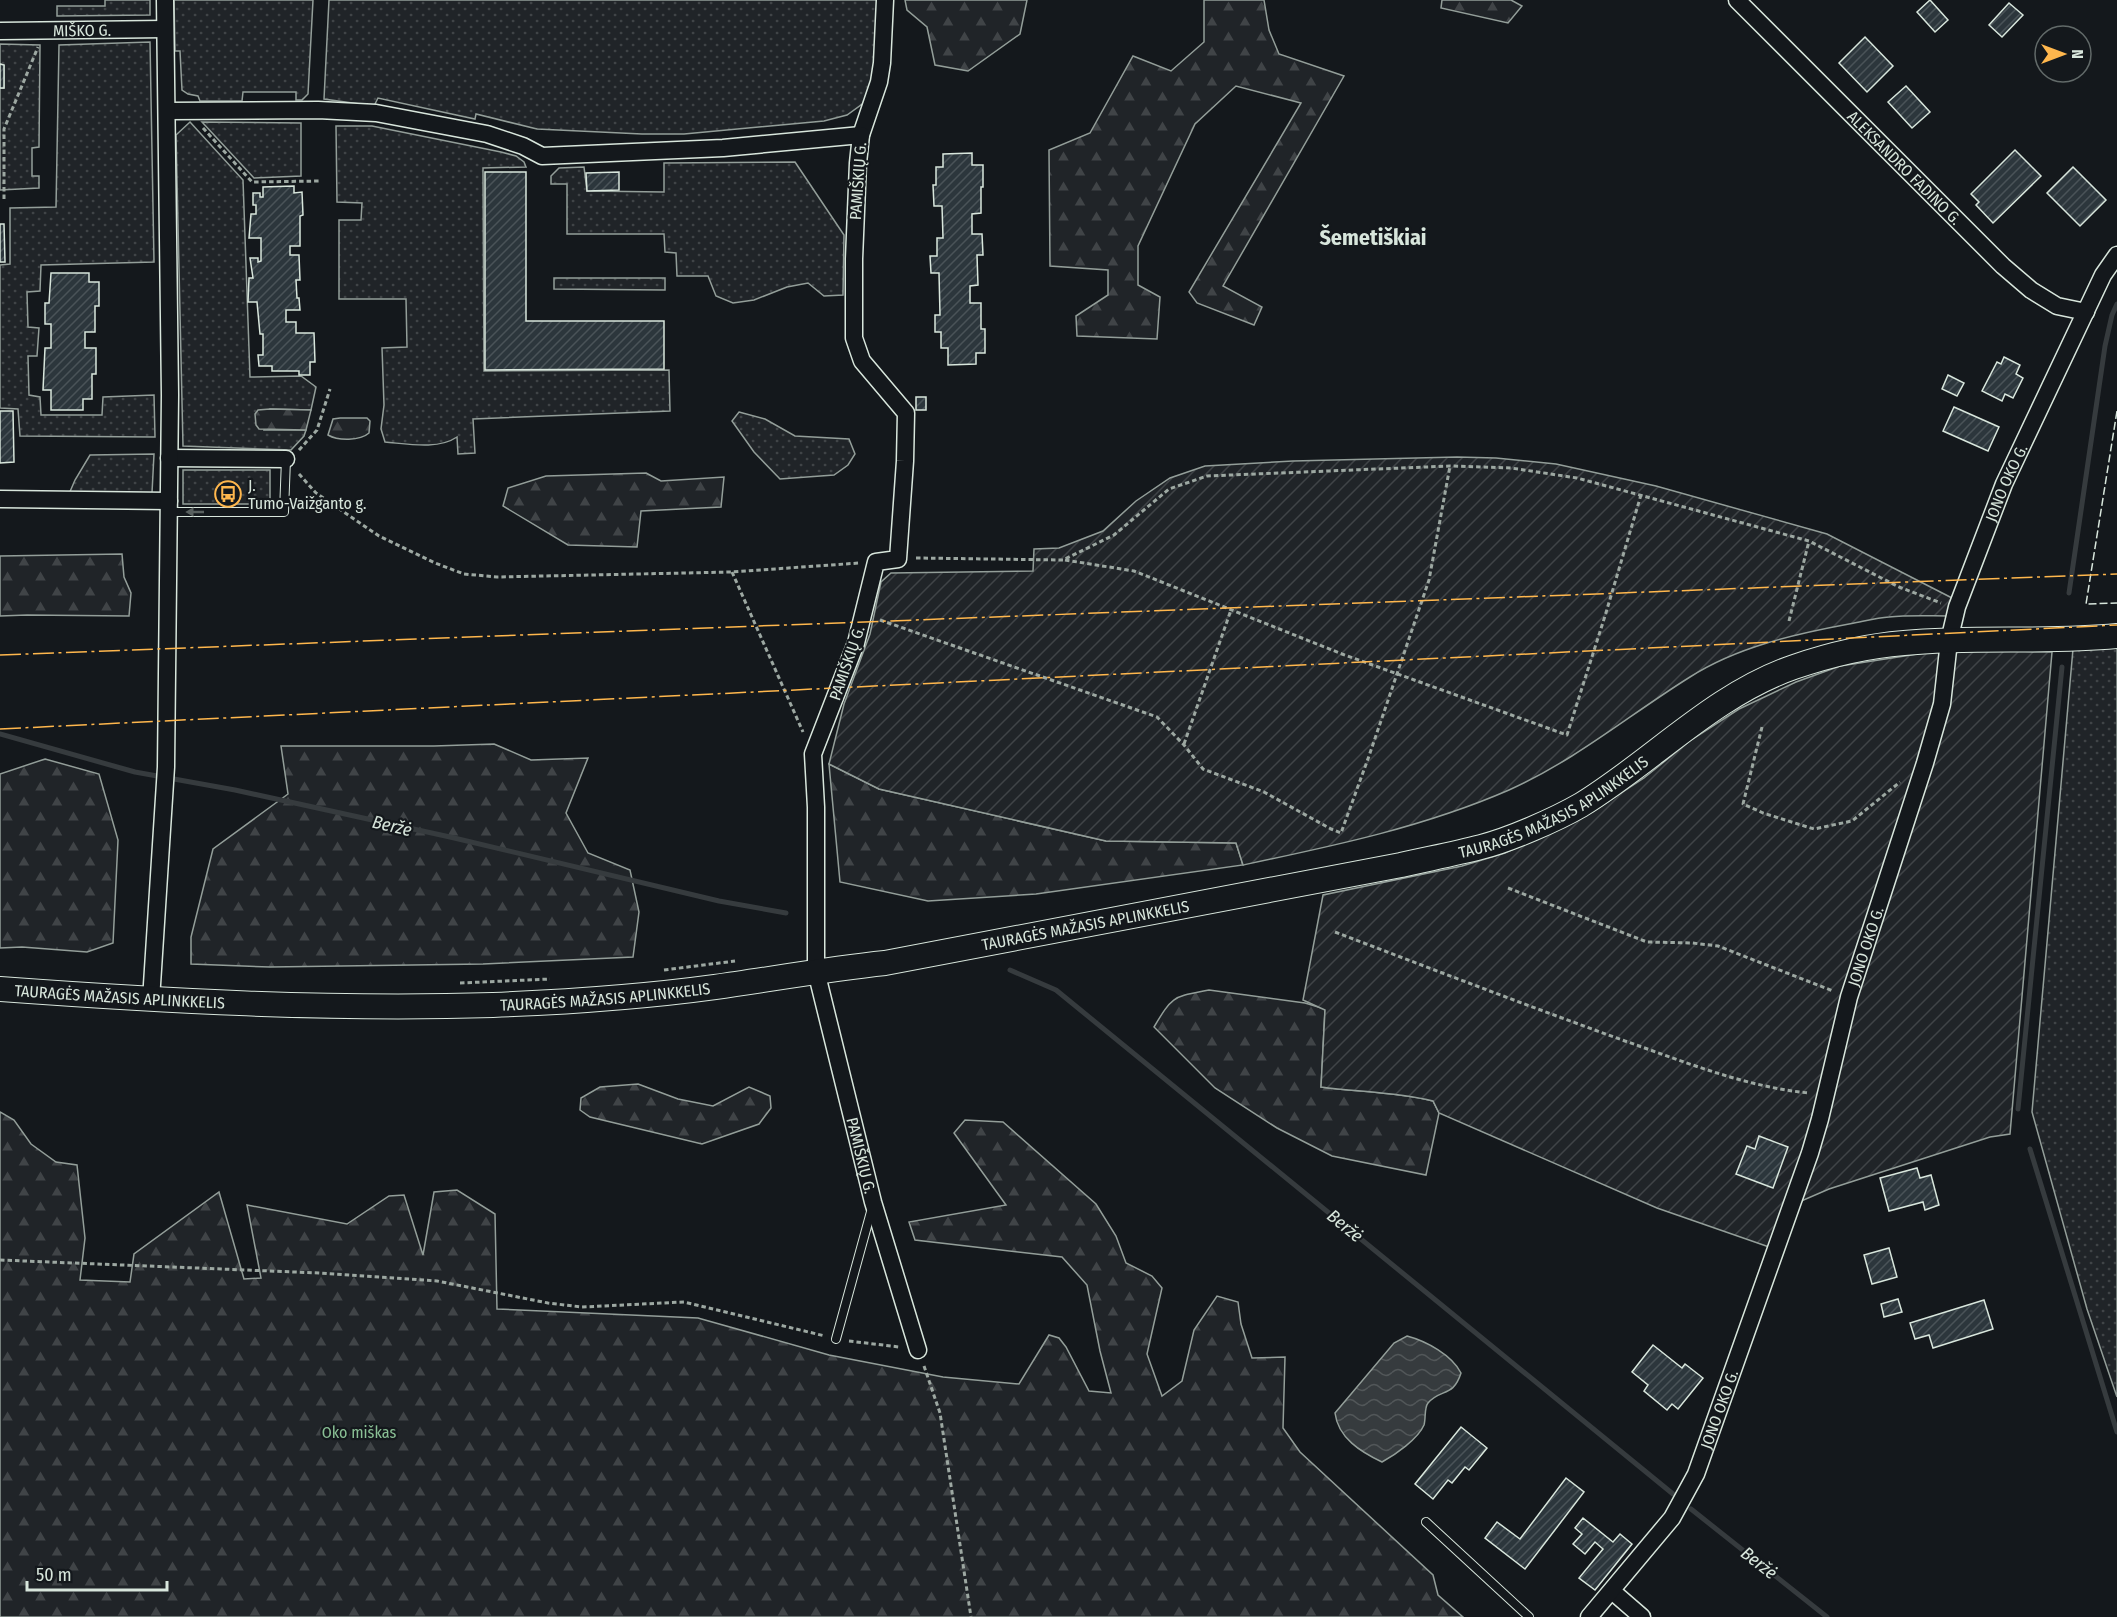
<svg xmlns="http://www.w3.org/2000/svg" width="2117" height="1617" viewBox="0 0 2117 1617" font-family="'Fira Sans Condensed',sans-serif">
<style>
.grass{fill:url(#grass-dots);stroke:#939e99;stroke-width:1.5}
.forest{fill:url(#forest-firs);stroke:#939e99;stroke-width:1.5}
.garden{fill:url(#garden-furrows);stroke:#939e99;stroke-width:1.5}
.water{fill:url(#water-waves);stroke:#939e99;stroke-width:1.5}
.lines{fill:none;stroke-linecap:round;stroke-linejoin:round}
.stream{stroke:#363b3e;stroke-width:5}
.building{fill:url(#building-hatch);stroke:#d8e6dc;stroke-width:1.5}
.lane-casing{stroke:#d8e6dc;stroke-width:10}
.street-casing{stroke:#d8e6dc;stroke-width:19}
.secondary-casing{stroke:#d8e6dc;stroke-width:26}
.path{stroke:#9da8a2;stroke-width:3;stroke-dasharray:4.5 3;stroke-linecap:butt}
.lane{stroke:#14181c;stroke-width:8}
.street{stroke:#14181c;stroke-width:16}
.secondary{stroke:#14181c;stroke-width:24}
.fence{stroke:#d8e6dc;stroke-width:1.5;stroke-dasharray:8 3;stroke-linecap:butt}
.power{stroke:#ffb74d;stroke-width:1.5;stroke-dasharray:21 4.5 3 4.5;stroke-linecap:butt}
.oneway{fill:#59605f}
.labels{text-anchor:middle;dominant-baseline:central;stroke-width:4.5;stroke-linejoin:round;paint-order:stroke}
.street-label{font-size:16px;fill:#d8e6dc;stroke:#14181c}
.poi-label{font-size:16px;fill:#d8e6dc;stroke:#14181c;text-anchor:start}
.park-label{font-size:16px;fill:#8ac095;stroke:#14181c}
.water-label{font-size:18px;font-style:italic;fill:#d8e6dc;stroke:#14181c}
.district-label{font-size:22px;font-weight:bold;fill:#d8e6dc;stroke:#14181c}
</style>
<defs>
<pattern id="grass-dots" width="8" height="8" patternUnits="userSpaceOnUse" patternTransform="scale(1.5)"><rect width="8" height="8" fill="#202428"/><path d="M2 2h.1M6 6h.1" fill="none" stroke="#404447" stroke-width="1.8" stroke-linecap="round"/></pattern>
<pattern id="forest-firs" width="22" height="20" patternUnits="userSpaceOnUse" patternTransform="scale(1.5)"><rect width="22" height="20" fill="#202428"/><path d="M5 1l3.5 6h-7zM16 11l3.5 6h-7z" fill="#404447"/></pattern>
<pattern id="garden-furrows" width="10" height="10" patternUnits="userSpaceOnUse" patternTransform="scale(1.5)"><rect width="10" height="10" fill="#202428"/><path d="M-1 1l2-2M0 10L10 0M9 11l2-2" fill="none" stroke="#404447"/></pattern>
<pattern id="water-waves" width="16" height="10" patternUnits="userSpaceOnUse" patternTransform="scale(1.5)"><rect width="16" height="10" fill="#363b3e"/><path d="M0 5q4-4 8 0t8 0" fill="none" stroke="#525759"/></pattern>
<pattern id="building-hatch" width="6" height="6" patternUnits="userSpaceOnUse" patternTransform="scale(1.5)"><rect width="6" height="6" fill="#2c363c"/><path d="M-1 1l2-2M0 6l6-6M5 7l2-2" fill="none" stroke="#4a5358"/></pattern>
</defs>
<rect width="100%" height="100%" fill="#14181c"/>
<g class="grass">
<path d="M105,0H150V15L57,16V6H105Z"/>
<path d="M174,0H313L308,94L302,100H296V92H243L242,101H200L198,96L188,94L182,90L180,51H175Z"/>
<path d="M329,0H880L877,73L865,102L847,115L824,121L684,134H642L537,129L476,114L475,119L378,98L374,106L324,99Z"/>
<path d="M150,42L154,262L41,265L40,291L27,292L28,327L39,328L37,356H28L29,395L40,397L41,415H102L103,397L154,395L155,437L20,436L18,409L0,408V265L10,264V208L56,207L59,45Z"/>
<path d="M0,44L40,45L39,147L32,148V176H39V188L0,190V88H4V65L0,64Z"/>
<path d="M190,122L243,180L250,377L301,376L316,387L311,410L270,409L264,430H306L304,436L291,450L183,446L176,135Z"/>
<path d="M202,122L301,123V176L254,178Z"/>
<path d="M336,126H372L501,152L516,156L524,162L526,167L483,168L484,371L669,370L670,411L473,419L475,453L458,454L457,437C438,450 408,444 385,442L381,429L384,405L382,348L407,347L406,299H339V220H361L362,203L337,202Z"/>
<path d="M795,162L844,235L843,295L824,296L808,283L787,287L754,300L733,303L716,296L708,276H677L676,253L665,252L664,234H567V184H551V176L559,168L584,167L587,191L664,192V163Z"/>
<path d="M554,278H665V290L554,289Z"/>
<path d="M739,412L765,419L795,436L849,439L855,454L848,465L834,475L780,479L754,452L732,421Z"/>
<path d="M154,454L152,493L69,494L75,480L90,455Z"/>
<rect x="183" y="470" width="87" height="34"/>
<path d="M2117,644V1397L2087,1309L2032,1112L2073,649Z"/>
</g>
<g class="forest">
<path d="M905,0H1027L1020,34L968,71L935,65L927,27L907,10Z"/>
<path d="M1204,0H1264L1269,30L1279,54L1344,76L1223,286L1262,307L1254,325L1197,303L1189,292L1301,103L1236,86L1195,124L1138,246V285L1160,297L1157,339L1077,336L1076,316L1108,295V270L1050,266L1049,150L1090,133L1133,56L1171,71L1204,42Z"/>
<path d="M1442,0H1511L1522,6L1508,23L1441,8Z"/>
<path d="M270,409L311,410L306,430L259,429L256,425L255,414L258,410Z"/>
<path d="M340,418H367L370,421L369,433C360,441 338,441 328,435L333,419Z"/>
<path d="M646,473L661,481L724,477L721,507L641,511L637,547L568,545L503,506L508,488L546,476Z"/>
<path d="M122,554L124,577L131,593L129,616L27,615L0,616V556Z"/>
<path d="M494,744L531,760L588,758L566,813L588,853L630,870L639,912L633,957L483,964L270,967L191,964V937L213,849L288,794L281,746H434Z"/>
<path d="M45,759L99,774L118,840L113,943L87,952L22,947L0,948V774Z"/>
<path d="M829,764L879,789L1106,841L1236,843L1243,865L1036,894L928,901L840,882Z"/>
<path d="M1209,990L1305,1003L1325,1009L1321,1087C1358,1092 1396,1092 1433,1101L1439,1113L1426,1175L1332,1156L1277,1128L1215,1088L1154,1027C1173,995 1173,997 1209,990Z"/>
<path d="M638,1084L678,1099L713,1106L749,1087L770,1096L771,1108L759,1124L702,1144L590,1117L580,1110L581,1098L600,1087Z"/>
<path d="M0,1112L14,1120L31,1144L56,1162L77,1165L85,1238L80,1280L130,1282L134,1254L219,1192L244,1279L261,1278L247,1205L347,1224L389,1196L404,1195L423,1255L434,1192L457,1190L495,1214L497,1309L698,1318L829,1355L943,1377L1019,1384L1049,1335L1059,1338L1066,1347L1089,1391L1111,1393L1100,1351L1087,1285L1062,1257L915,1240L909,1222L1006,1205L954,1133L965,1120L1003,1122L1096,1204L1116,1236L1126,1263L1152,1276L1162,1288L1147,1354L1162,1396L1182,1381L1194,1330L1217,1296L1238,1302L1241,1324L1252,1358L1285,1357L1283,1428L1300,1452L1433,1575L1438,1595L1463,1617H0Z"/>
</g>
<g class="garden">
<path d="M1457,457L1496,458L1556,464L1656,486L1827,534L1952,598L1948,616C1928,616 1908,615 1889,617C1875,618 1862,622 1849,624C1795,634 1737,647 1690,677C1629,715 1576,760 1509,790C1424,827 1333,846 1243,865L1236,843L1106,841L879,789L829,764L844,704L870,634L881,582L891,573L1033,571L1034,549L1059,548L1103,531L1136,501L1170,478L1205,466L1293,461Z"/>
<path d="M1977,650L2052,652L2010,1134L1990,1137L1829,1189L1785,1208L1772,1248L1657,1208L1439,1113L1433,1101C1396,1092 1358,1092 1321,1087L1325,1010L1303,1000L1323,895L1462,866L1505,853L1592,812L1644,778L1691,740L1739,709L1796,682L1840,666L1924,653Z"/>
</g>
<path class="water" d="M1407,1336C1426,1341 1452,1355 1461,1373C1453,1398 1441,1388 1428,1403C1424,1408 1426,1418 1424,1425C1418,1439 1395,1455 1382,1462C1361,1452 1338,1438 1335,1413L1394,1343Z"/>
<g class="lines">
<g class="stream">
<path d="M2069,593L2105,346L2112,315L2117,304"/>
<path d="M0,734L135,772L235,790L450,837L719,901L786,913"/>
<path d="M1010,970L1056,990L1673,1494"/>
<path d="M2018,1109L2062,667"/>
<path d="M2030,1149L2117,1432"/>
<path d="M1691,1509L1827,1617"/>
</g>
</g>
<g class="building">
<path d="M1930,0L1948,20L1935,32L1917,12Z"/>
<path d="M2009,3L2023,15L2002,37L1989,25Z"/>
<path d="M1865,37L1893,66L1867,92L1839,63Z"/>
<path d="M0,64L4,65V88H0Z"/>
<path d="M1906,86L1930,112L1912,128L1888,102Z"/>
<path d="M2015,150L2041,176L1993,223L1976,205L1979,202L1971,194Z"/>
<path d="M972,153V165H983V187H981V213L972,214V234H982L983,255H977L978,285L970,286V303H981V329H985V353H976V364L948,365V348H941V332H935V315H940L939,273H931L930,256H937V238H943L942,206H934L933,185H936V167H943V154Z"/>
<path d="M2073,167L2106,200L2080,226L2047,193Z"/>
<path d="M485,172H526V321H664V369L485,370Z"/>
<path d="M619,172V190L587,191L586,173Z"/>
<path d="M294,186V193L302,192L303,215L300,216V246H290V255H299L300,280H296L297,298H299L300,310H286V322H296V333H314L315,362H310V375H299V371H272V366H259L258,355H263V334H260L257,302H248L249,278H253L250,258H258V262L261,261V238H249L251,214H256V205H253V193H260V197H263V187Z"/>
<path d="M0,224H4L5,262H0Z"/>
<path d="M51,273H89V282H99V306H95V332H85V348H96V374H92V399H83V410H51V390H43L45,348H51V324H45V303H49Z"/>
<path d="M2004,357L2020,365L2016,374L2023,378L2013,398L2005,394L2002,401L1982,391L1997,362L2001,364Z"/>
<path d="M1948,375L1964,383L1957,396L1942,389Z"/>
<rect x="916" y="397" width="10" height="13"/>
<path d="M1954,407L1999,427L1988,451L1943,431Z"/>
<path d="M0,411H13L14,462L0,463Z"/>
<path d="M1759,1136L1788,1147L1773,1188L1736,1174L1747,1146L1755,1149Z"/>
<path d="M1917,1168L1920,1178L1931,1175L1939,1205L1925,1210L1923,1202L1889,1211L1880,1178Z"/>
<path d="M1889,1248L1897,1277L1872,1284L1864,1255Z"/>
<path d="M1898,1299L1902,1312L1884,1317L1881,1304Z"/>
<path d="M1984,1300L1993,1329L1933,1348L1929,1335L1915,1339L1910,1323Z"/>
<path d="M1653,1345L1682,1368L1685,1364L1703,1378L1678,1409L1672,1404L1667,1410L1644,1391L1648,1385L1632,1372Z"/>
<path d="M1461,1427L1487,1448L1469,1470L1465,1467L1452,1483L1448,1480L1433,1499L1415,1484Z"/>
<path d="M1566,1478L1584,1492L1525,1569L1485,1538L1497,1522L1520,1539Z"/>
<path d="M1583,1518L1613,1542L1620,1534L1632,1544L1595,1590L1579,1578L1603,1549L1595,1542L1585,1554L1573,1544L1582,1534L1575,1528Z"/>
</g>
<g class="lines">
<g class="lane-casing">
<g id="lane">
<path d="M169,512H284L286,459"/>
<path d="M836,1339L872,1208"/>
<path d="M1426,1522L1529,1617"/>
</g>
</g>
<g class="street-casing">
<g id="street">
<path id="s1" d="M885,0L882,63L879,82L861,135L858,163L854,259V338L862,361L906,413L905,461L898,559L876,562L856,643L813,754L816,807V971L873,1202L918,1350"/>
<path id="s2" d="M1737,0L2003,266L2031,290L2057,306L2086,312"/>
<path id="s3" d="M0,31L165,29"/>
<path d="M167,111L318,110L376,113L487,134L523,146L542,156L723,148L861,135"/>
<path d="M169,458L286,459"/>
<path d="M0,499L169,501"/>
<path d="M151,1000L166,767L170,395L165,0"/>
<path d="M1612,1591L1642,1617"/>
<path id="s4" d="M1589,1617L1672,1518L1696,1474L1810,1153L1820,1119L1849,997L1925,763L1942,704L1949,641L1957,607L2004,484L2103,275L2117,255"/>
</g>
</g>
<g class="secondary-casing">
<g id="secondary">
<path id="s5" d="M0,989C164,1001 329,1010 493,1005C567,1002 642,997 715,987C772,979 828,969 885,963L1401,865C1427,859 1454,854 1481,847C1509,840 1555,820 1581,805C1653,761 1713,695 1794,667C1829,655 1866,646 1904,643C1975,636 2046,643 2117,636"/>
</g>
</g>
<g class="path">
<path d="M203,128L252,182L321,181"/>
<path d="M4,199V129L38,47"/>
<path d="M299,450L317,430L330,389"/>
<path d="M299,474L316,493L379,536L435,563L464,574L497,577L732,572L859,563"/>
<path d="M916,558L1063,560L1114,535L1169,489L1207,476L1450,466L1511,468L1577,478L1809,541L1899,587L1941,603"/>
<path d="M1065,560L1134,571L1342,654L1567,735L1605,616L1641,495"/>
<path d="M732,572L803,732"/>
<path d="M880,620L1157,717L1184,745L1203,769L1264,792L1331,829L1341,833L1369,756L1429,580L1450,466"/>
<path d="M1789,621L1809,541"/>
<path d="M1762,727L1743,804L1763,813L1814,829L1852,821L1900,782"/>
<path d="M1184,744L1231,610"/>
<path d="M1508,888L1647,942L1692,943L1718,946L1833,991"/>
<path d="M1335,932C1432,969 1528,1006 1625,1041C1685,1062 1746,1087 1809,1093"/>
<path d="M664,970L735,961"/>
<path d="M460,983L550,979"/>
<path d="M0,1260L319,1273L437,1281L548,1303L582,1307L684,1302L825,1336"/>
<path d="M849,1341L899,1347"/>
<path d="M924,1366L940,1413L971,1617"/>
</g>
<use href="#lane" class="lane"/>
<use href="#street" class="street"/>
<use href="#secondary" class="secondary"/>
<path class="fence" d="M2117,411L2086,604L2117,603"/>
<g class="power">
<path d="M0,655L2117,574"/>
<path d="M0,729L2117,625"/>
</g>
</g>
<defs><path id="oneway-solid" d="M-6-.8H1V-3.2L6.5 0L1 3.2V.8H-6Z" transform="scale(1.5)"/></defs>
<use class="oneway" href="#oneway-solid" transform="translate(195 512) rotate(-180)"/>
<defs>
<g id="bus-ring" transform="scale(1.35)"><circle r="9.5" fill="#14181c" stroke="#ffb74d" stroke-width="1.5"/><path d="M-5-6H5V4H4V6H2V4H-2V6H-4V4H-5ZM-3.5-4V0h7V-4ZM-3.5 1.2v1.5H-2V1.2ZM2 1.2v1.5H3.5V1.2Z" fill="#ffb74d"/></g>
</defs>
<g fill-rule="evenodd">
<use href="#bus-ring" x="228" y="494"/>
</g>
<g class="labels">
<g class="street-label">
<text stroke="none"><textPath href="#s3" startOffset="82">MIŠKO G.</textPath></text>
<text stroke="none"><textPath href="#s2" startOffset="237">ALEKSANDRO FADINO G.</textPath></text>
<text transform="translate(858 181) rotate(-86)">PAMIŠKIŲ G.</text>
<text stroke="none"><textPath href="#s4" startOffset="1220">JONO OKO G.</textPath></text>
<text transform="translate(847 663) rotate(-71)">PAMIŠKIŲ G.</text>
<text stroke="none"><textPath href="#s5" startOffset="1578">TAURAGĖS MAŽASIS APLINKKELIS</textPath></text>
<text stroke="none"><textPath href="#s5" startOffset="1092">TAURAGĖS MAŽASIS APLINKKELIS</textPath></text>
<text stroke="none"><textPath href="#s4" startOffset="734">JONO OKO G.</textPath></text>
<text stroke="none"><textPath href="#s5" startOffset="120">TAURAGĖS MAŽASIS APLINKKELIS</textPath></text>
<text stroke="none"><textPath href="#s5" startOffset="606">TAURAGĖS MAŽASIS APLINKKELIS</textPath></text>
<text stroke="none"><textPath href="#s1" startOffset="1212">PAMIŠKIŲ G.</textPath></text>
<text stroke="none"><textPath href="#s4" startOffset="248">JONO OKO G.</textPath></text>
</g>
<g class="poi-label">
<text x="248" y="485">J.<tspan x="248" dy="18">Tumo-Vaižganto g.</tspan></text>
</g>
<g class="park-label">
<text x="359" y="1432">Oko miškas</text>
</g>
<g class="water-label">
<text transform="translate(392 826) rotate(13)">Beržė</text>
<text transform="translate(1345 1226) rotate(39)">Beržė</text>
<text transform="translate(1759 1563) rotate(38)">Beržė</text>
</g>
<g class="district-label">
<text x="1373" y="237">Šemetiškiai</text>
</g>
</g>
<g transform="translate(2063 54) rotate(90)"><circle r="28" fill="#14181c" stroke="#626a69" stroke-width="1.5"/>
<path d="M0-4.5L10 22L0 15L-10 22Z" fill="#ffb74d"/>
<text y="-9" font-size="16" font-weight="bold" text-anchor="middle" fill="#d8e6dc">N</text>
</g>
<path d="M27 1581v9h140v-9" fill="none" stroke="#d8e6dc" stroke-width="3"/>
<text x="36" y="1581" font-size="18" fill="#d8e6dc" stroke="#14181c" stroke-width="4.5" paint-order="stroke">50 m</text>
</svg>
